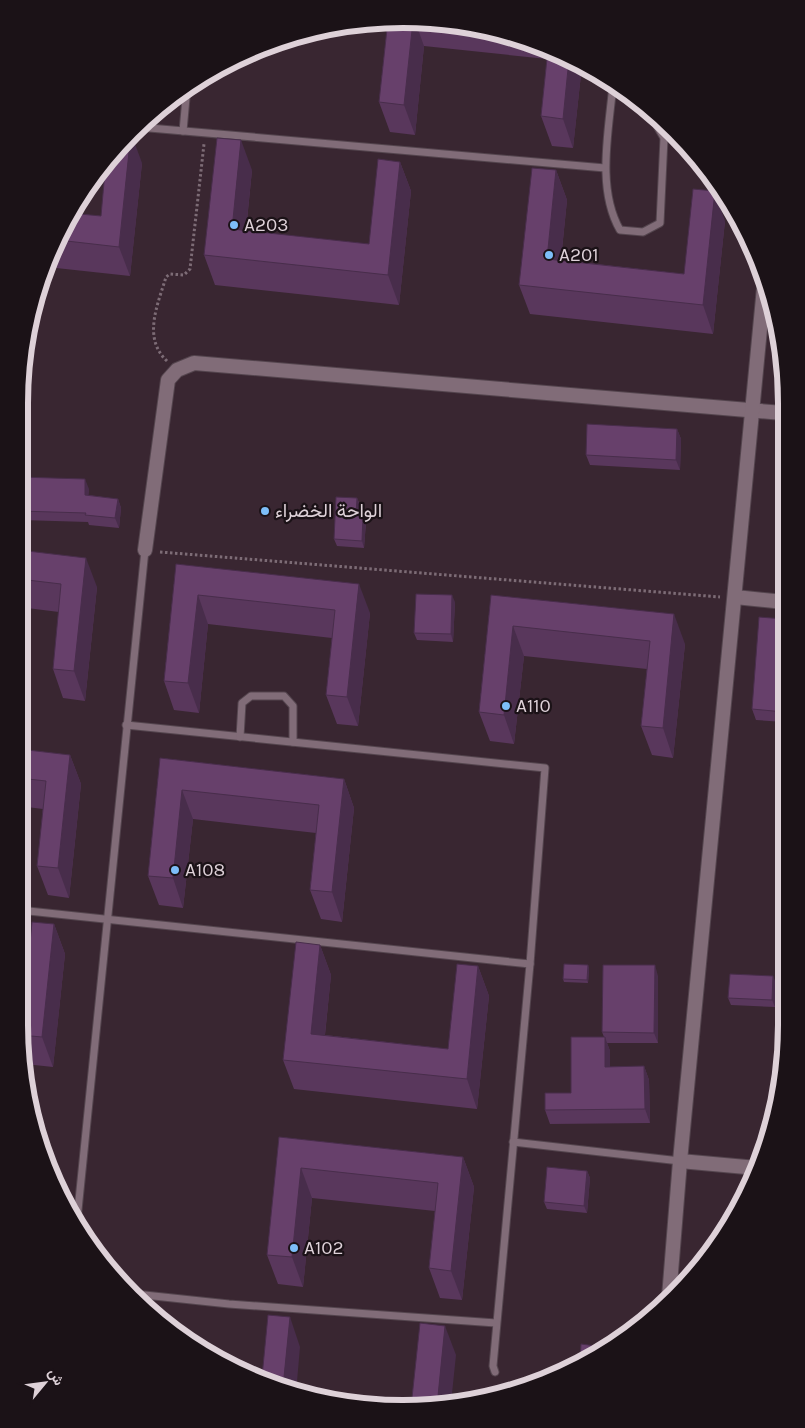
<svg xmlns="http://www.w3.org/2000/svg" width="805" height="1428" viewBox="0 0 805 1428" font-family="Karla,Vazirmatn,sans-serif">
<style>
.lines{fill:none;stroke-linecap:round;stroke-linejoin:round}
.service-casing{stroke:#54454e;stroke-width:9}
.minor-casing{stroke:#54454e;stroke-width:16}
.tertiary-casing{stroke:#54454e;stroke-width:16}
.path{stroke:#7d6c76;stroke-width:3;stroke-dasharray:2.5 2.5;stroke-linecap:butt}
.service{stroke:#816c78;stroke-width:7}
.minor{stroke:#816c78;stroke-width:14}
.tertiary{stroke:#816c78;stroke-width:14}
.wall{fill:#59375c}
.shaded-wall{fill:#482d4b}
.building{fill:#67406b;stroke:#482d4b}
.poi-dot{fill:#7dbef9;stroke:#1b1217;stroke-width:2}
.labels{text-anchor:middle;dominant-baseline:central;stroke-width:4.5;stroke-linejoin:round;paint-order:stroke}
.poi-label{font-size:19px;fill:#ded1d8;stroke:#1b1217;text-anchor:start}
.rim{fill:none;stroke:#ded1d8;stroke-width:6}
</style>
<rect width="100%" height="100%" fill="#392631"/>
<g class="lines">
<g class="service-casing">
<g id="service">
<path d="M613,84C609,130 596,188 620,230L643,232L660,223L664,138L649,112"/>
<path d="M138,127L605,168"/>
<path d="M183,131L187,87"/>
<path d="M126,725L545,768L530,964L493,1366L495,1372"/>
<path d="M240,737L242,703L251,696H284L293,706V742"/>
<path d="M19,910L530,964"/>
<path d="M513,1142L680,1161"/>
<path d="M77,1220L145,550"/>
<path d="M135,1294L229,1304L496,1323"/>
</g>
</g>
<g class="minor-casing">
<g id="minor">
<path d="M145,550L168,380L177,370L194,363L783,413"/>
<path d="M735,597L784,602"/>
<path d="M680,1161L757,1168"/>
</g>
</g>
<g class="tertiary-casing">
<path id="tertiary" d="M669,1297L680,1161L765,277"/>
</g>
<g class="path">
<path d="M167,361C142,338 158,304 166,277L170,274L184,275L190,269L204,144"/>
<path d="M160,552L720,597"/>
</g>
<use href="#service" class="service"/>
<use href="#minor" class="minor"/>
<use href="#tertiary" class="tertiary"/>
</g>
<g class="wall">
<path d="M388,20L453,22L526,39L582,65L573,148L552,146L541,116L547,59L424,46L415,135L390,132L379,102Z"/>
<path d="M400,162L411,191L399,305L215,285L204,255L252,170L246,231L369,244Z"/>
<path d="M142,163L130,276L47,267L69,213L101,216Z"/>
<path d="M556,170L567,200L561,260L684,274L725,221L713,334L530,314L519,285Z"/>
<path d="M677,429L681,439L680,470L590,465L586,455Z"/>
<path d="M19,477L89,489L88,495L118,499L121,508L119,528L89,525L88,522L21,520L19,516Z"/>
<path d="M357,498L360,505L359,515L366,522L364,548L337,546L334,539Z"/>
<path d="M19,550L97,587L85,701L63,698L53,669L59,612L19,607Z"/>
<path d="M176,564L370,613L358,726L337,724L326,695L332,638L208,624L199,713L174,710L164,681Z"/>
<path d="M491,595L685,644L673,758L652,755L641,726L647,669L524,656L514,744L490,741L479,712Z"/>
<path d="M455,602L453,642L417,640L414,633Z"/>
<path d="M784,619V722L756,720L752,709Z"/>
<path d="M19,749L70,755L81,784L69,898L48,895L37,866L43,809L19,806Z"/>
<path d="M160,758L344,779L354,808L342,922L321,919L310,890L316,833L193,819L183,908L159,905L148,876Z"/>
<path d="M54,924L65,954L53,1067L25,1064L19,1026L24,1006Z"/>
<path d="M320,945L331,975L325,1035L448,1049L478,966L489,996L477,1109L294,1089L283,1060Z"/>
<path d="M588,965L589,969L588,983L564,982L563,979Z"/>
<path d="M658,976V1043H607L610,1051V1067L644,1066L649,1080L650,1123L550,1124L545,1110L571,1093L604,1037L602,1032Z"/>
<path d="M776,983L775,1007L731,1005L728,998Z"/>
<path d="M279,1137L463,1157L474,1187L462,1300L440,1298L429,1268L435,1211L312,1198L303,1287L278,1284L267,1255Z"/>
<path d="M587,1171L590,1178L587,1213L547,1209L544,1202Z"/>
</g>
<g class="shaded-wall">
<path d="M413,21H415L424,46L415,135L404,105Z"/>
<path d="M569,59L582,65L573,148L563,119Z"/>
<path d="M131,133L142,163L130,276L119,247Z"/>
<path d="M241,140L252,170L243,259L232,229Z"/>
<path d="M400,162L411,191L399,305L388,275Z"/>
<path d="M556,170L567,200L558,288L547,259Z"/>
<path d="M715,191L725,221L713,334L703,305Z"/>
<path d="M677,429L681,439L680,470L676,460Z"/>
<path d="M85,479L89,489L88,505L85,495Z"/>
<path d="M357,498L360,505L359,522L356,515Z"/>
<path d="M118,499L121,508L119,528L115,518Z"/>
<path d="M363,515L366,522L364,548L362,541Z"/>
<path d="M86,558L97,587L85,701L74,671Z"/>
<path d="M359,584L370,613L358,726L347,697Z"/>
<path d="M198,595L208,624L199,713L188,683Z"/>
<path d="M452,595L455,602L453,642L451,634Z"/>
<path d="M674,614L685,644L673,758L663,728Z"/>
<path d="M513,626L524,656L514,744L504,715Z"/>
<path d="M70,755L81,784L69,898L58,868Z"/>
<path d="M344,779L354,808L342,922L332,892Z"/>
<path d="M182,790L193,819L183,908L173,878Z"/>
<path d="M54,924L65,954L53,1067L42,1037Z"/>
<path d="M320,945L331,975L322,1063L311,1034Z"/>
<path d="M588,965L589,969L588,983L587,980Z"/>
<path d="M655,965L658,976V1043L654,1033Z"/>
<path d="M478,966L489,996L477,1109L467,1079Z"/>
<path d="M773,976L776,983L775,1007L772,1000Z"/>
<path d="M605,1037L610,1051V1080L605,1067Z"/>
<path d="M644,1066L649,1080L650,1123L645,1109Z"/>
<path d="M34,1116L45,1146L44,1157L39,1149Z"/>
<path d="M463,1157L474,1187L462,1300L451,1271Z"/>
<path d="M301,1168L312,1198L303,1287L292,1257Z"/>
<path d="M587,1171L590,1178L587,1213L584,1206Z"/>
<path d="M290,1317L300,1347L296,1393L283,1387Z"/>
<path d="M445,1326L456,1355L451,1403L437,1406Z"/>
</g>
<g class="building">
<path d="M388,20L413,21L404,105L379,102Z"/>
<path d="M548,49L569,59L563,119L541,116Z"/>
<path d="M131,133L119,247L58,240L69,213L101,216L106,160L114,149Z"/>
<path d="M217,138L241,140L232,229L369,244L378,159L400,162L388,275L204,255Z"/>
<path d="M532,168L556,170L547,259L684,274L693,189L715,191L703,305L519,285Z"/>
<path d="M587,424L677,429L676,460L586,455Z"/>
<path d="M19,477L85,479V495L118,499L115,518L85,515L86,513L19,511Z"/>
<path d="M336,497L357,498L356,515H363L362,541L334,539Z"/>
<path d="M19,550L86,558L74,671L53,669L61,584L19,579Z"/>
<path d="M176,564L359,584L347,697L326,695L335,610L198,595L188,683L164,681Z"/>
<path d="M416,594L452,595L451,634L414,633Z"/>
<path d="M491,595L674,614L663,728L641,726L650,641L513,626L504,715L479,712Z"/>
<path d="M759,617L784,619V712L752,709Z"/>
<path d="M19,749L70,755L58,868L37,866L46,781L19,778Z"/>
<path d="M160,758L344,779L332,892L310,890L319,805L182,790L173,878L148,876Z"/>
<path d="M32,922L54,924L42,1037L20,1035L19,1026V1006H24Z"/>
<path d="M296,942L320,945L311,1034L448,1049L457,964L478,966L467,1079L283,1060Z"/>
<path d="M564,964L588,965L587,980L563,979Z"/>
<path d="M603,965H655L654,1033L602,1032Z"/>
<path d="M730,974L773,976L772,1000L728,998Z"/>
<path d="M571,1037H605V1067L644,1066L645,1109L545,1110V1093H571Z"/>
<path d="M279,1137L463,1157L451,1271L429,1268L438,1183L301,1168L292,1257L267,1255Z"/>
<path d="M547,1167L587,1171L584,1206L544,1202Z"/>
<path d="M268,1315L290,1317L283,1387L262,1377Z"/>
<path d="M420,1323L445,1326L437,1406L427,1408L411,1407Z"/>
<path d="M581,1344L603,1347L580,1361Z"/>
</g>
<g class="poi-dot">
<circle cx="234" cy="225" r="5"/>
<circle cx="549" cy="255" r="5"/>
<circle cx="265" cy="511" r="5"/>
<circle cx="506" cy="706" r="5"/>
<circle cx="175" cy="870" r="5"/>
<circle cx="294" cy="1248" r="5"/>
</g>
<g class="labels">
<g class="poi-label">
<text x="244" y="225">A203</text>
<text x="559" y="255">A201</text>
<text x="275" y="511">الواحة الخضراء</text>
<text x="516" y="706">A110</text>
<text x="185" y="870">A108</text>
<text x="304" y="1248">A102</text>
</g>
</g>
<path d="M0 0H805V1428H0ZM403 28H403A375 375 0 0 1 778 403V1025A375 375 0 0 1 403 1400H403A375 375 0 0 1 28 1025V403A375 375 0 0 1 403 28Z" fill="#1b1217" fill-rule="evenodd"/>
<path class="rim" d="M403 28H403A375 375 0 0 1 778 403V1025A375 375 0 0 1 403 1400H403A375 375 0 0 1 28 1025V403A375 375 0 0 1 403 28Z"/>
<g transform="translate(45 1383) rotate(61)" stroke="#1b1217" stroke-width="4" paint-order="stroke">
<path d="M0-4L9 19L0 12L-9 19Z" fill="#ded1d8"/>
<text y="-8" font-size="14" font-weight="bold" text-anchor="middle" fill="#ded1d8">ش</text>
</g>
</svg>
